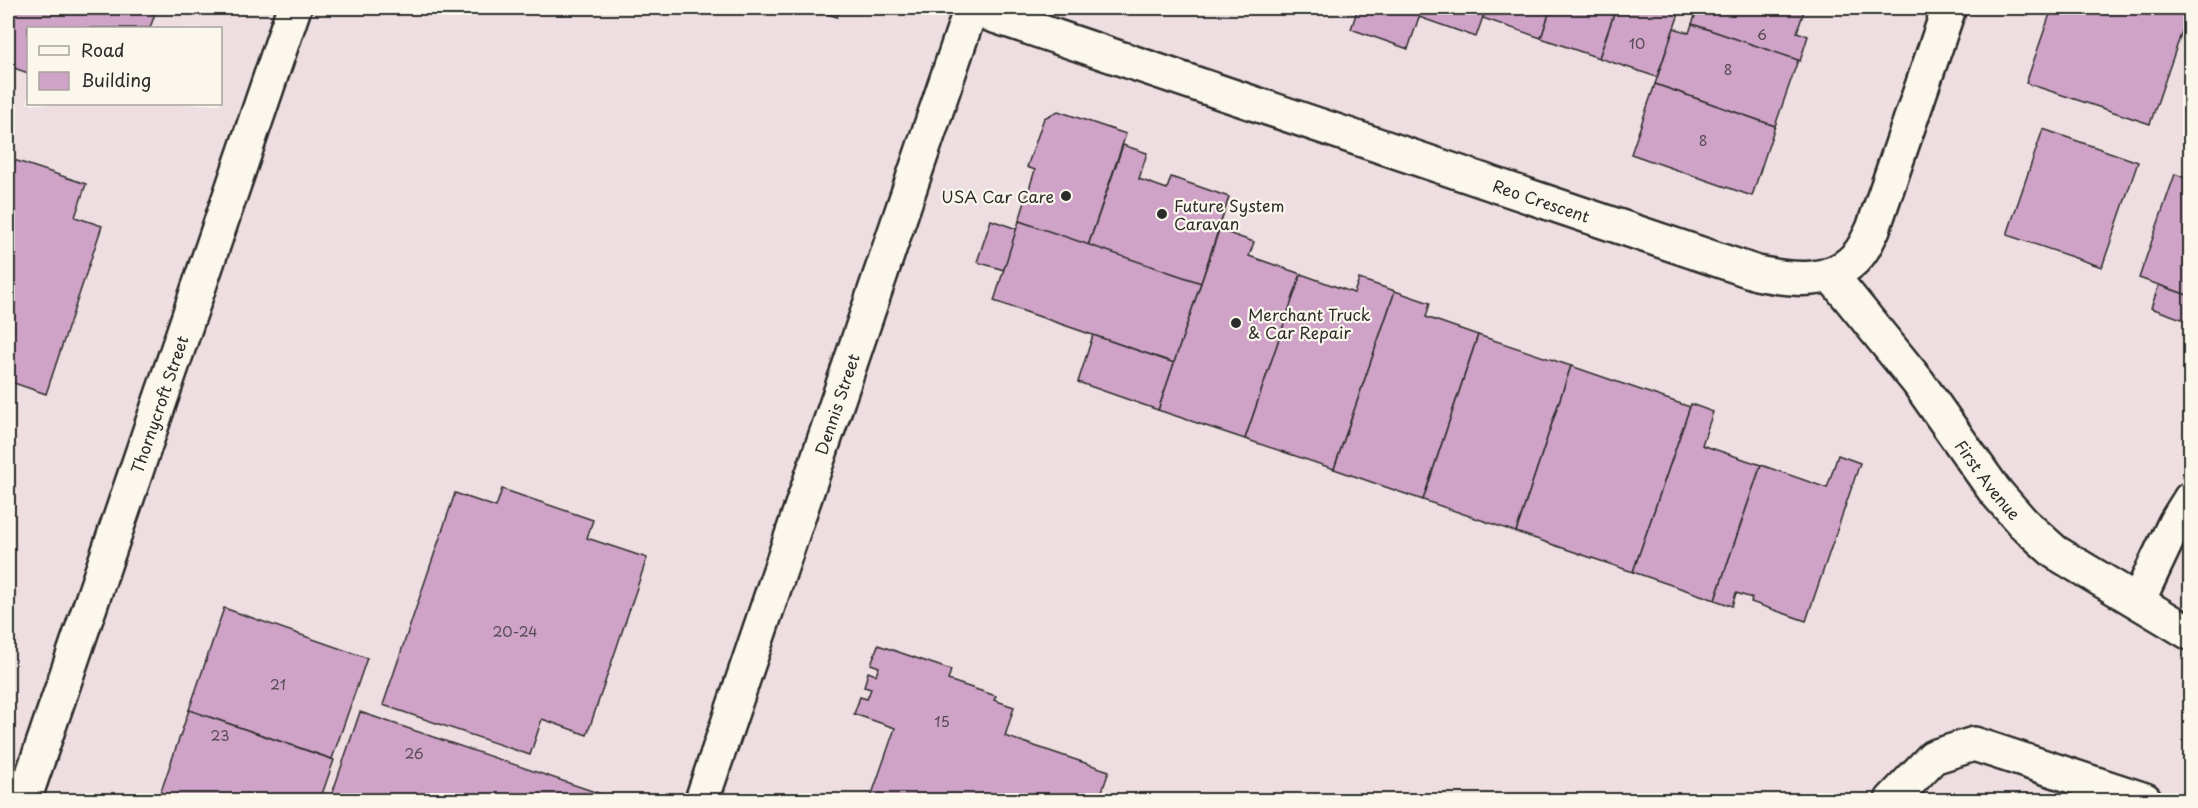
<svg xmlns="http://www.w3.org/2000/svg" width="2198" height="808" viewBox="0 0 2198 808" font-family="'Playpen Sans',sans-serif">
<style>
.built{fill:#eedee1;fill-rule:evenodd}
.building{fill:#cfa3c7;stroke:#2b2b2b;stroke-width:1.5}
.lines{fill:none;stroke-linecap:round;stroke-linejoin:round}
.minor-casing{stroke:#2b2b2b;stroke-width:38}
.minor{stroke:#fbf7ec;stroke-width:33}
.poi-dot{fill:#2b2b2b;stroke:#fbf7ec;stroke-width:2}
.labels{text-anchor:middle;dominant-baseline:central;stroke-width:4.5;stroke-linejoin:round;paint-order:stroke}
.number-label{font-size:14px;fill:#544952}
.poi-label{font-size:16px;fill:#2b2b2b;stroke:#fbf7ec;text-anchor:start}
.street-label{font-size:16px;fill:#2b2b2b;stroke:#fbf7ec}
</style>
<rect width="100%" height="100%" fill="#fbf7ec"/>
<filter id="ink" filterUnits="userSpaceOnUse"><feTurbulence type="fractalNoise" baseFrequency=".0167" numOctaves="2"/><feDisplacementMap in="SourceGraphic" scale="12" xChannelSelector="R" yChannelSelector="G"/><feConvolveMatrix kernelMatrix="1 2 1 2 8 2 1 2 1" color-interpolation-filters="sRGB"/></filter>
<g filter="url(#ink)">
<path class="built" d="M8,8H2190V800H8ZM28,28H220V104H28Z"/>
<g class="building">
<path d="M8,8H157L150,28H28V73L8,66Z"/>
<path d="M810,8H840L837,17Z"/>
<path d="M1358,8H1486L1476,37L1419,17L1408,49L1351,29Z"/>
<path d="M1486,8H1551L1541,38L1483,18Z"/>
<path d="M1551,8H1616L1599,58L1541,38Z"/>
<path d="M1616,8H1681L1657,77L1599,58Z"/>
<path d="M1698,8H1805L1797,32L1808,36L1800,61L1692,24Z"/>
<path d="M2052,8H2190L2150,124L2026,83Z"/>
<path d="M1692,24L1798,60L1775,126L1655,84L1674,28L1689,33Z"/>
<path d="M1655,84L1775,126L1752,196L1631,154Z"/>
<path d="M1058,111L1126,134L1088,246L1019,221L1035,170L1027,167L1044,118Z"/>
<path d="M2043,129L2138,162L2102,267L2007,235Z"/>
<path d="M1123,145L1147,153L1139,179L1167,189L1171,177L1229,197L1201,283L1088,246Z"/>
<path d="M8,158L86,184L75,217L102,226L46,394L8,381Z"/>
<path d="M2175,174L2190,180V296L2139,278Z"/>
<path d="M991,220L1017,229L1004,270L977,262Z"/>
<path d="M1019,221L1201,283L1174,363L994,301Z"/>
<path d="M1219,230L1254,242L1249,256L1301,274L1245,439L1158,410Z"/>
<path d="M1301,274L1354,293L1359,279L1395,291L1334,469L1245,439Z"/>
<path d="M2159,285L2190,296V322L2151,308Z"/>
<path d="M1395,291L1430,303L1426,317L1478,335L1423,500L1334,469Z"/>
<path d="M1093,335L1174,363L1158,410L1078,382Z"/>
<path d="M1478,335L1571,366L1516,532L1423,500Z"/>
<path d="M1571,366L1690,407L1633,572L1516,532Z"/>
<path d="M1691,404L1713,412L1702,445L1761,465L1715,600L1633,572Z"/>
<path d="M1838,455L1860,463L1806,621L1751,602L1752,598L1736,593L1732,606L1715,600L1761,465L1827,488Z"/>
<path d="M502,489L593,520L587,538L647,558L587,735L542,719L530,755L383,705L455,493L496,507Z"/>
<path d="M224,608L367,658L332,759L189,710Z"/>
<path d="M878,645L951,670L948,680L996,696L994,700L1014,707L1005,736L1109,771L1099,800H870L895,728L854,714L860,697L867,699L871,689L864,687L868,672L876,675L879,667L871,664Z"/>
<path d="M189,710L334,760L320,800H158Z"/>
<path d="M360,712L601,794L599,800H330Z"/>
</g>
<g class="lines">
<g class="minor-casing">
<g id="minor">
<path id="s1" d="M971,8L1757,273C1792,280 1833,286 1859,254C1865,247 1869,237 1873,229L1949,8"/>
<path id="s2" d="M1831,275L1918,382L1994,490L2023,523L2055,552L2190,633"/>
<path d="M2138,601L2175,523L2190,499"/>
<path id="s3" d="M24,800L294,8"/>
<path id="s4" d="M702,800L971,8"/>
<path d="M1892,800L1933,757L1974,744L2145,800"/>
</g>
</g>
<use href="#minor" class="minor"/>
</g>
</g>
<g class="poi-dot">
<circle cx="1066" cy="196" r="6"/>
<circle cx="1162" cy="214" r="6"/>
<circle cx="1236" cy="323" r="6"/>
</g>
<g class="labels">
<g class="number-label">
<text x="1762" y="34">6</text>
<text x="1637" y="43">10</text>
<text x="1728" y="69">8</text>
<text x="1703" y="140">8</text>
<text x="515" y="631">20-24</text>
<text x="278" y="684">21</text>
<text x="942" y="721">15</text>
<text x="220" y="735">23</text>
<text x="414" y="753">26</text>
</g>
<g class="poi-label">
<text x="1054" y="196" text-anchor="end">USA Car Care</text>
<text x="1174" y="205">Future System<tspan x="1174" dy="18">Caravan</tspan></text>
<text x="1248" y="314">Merchant Truck<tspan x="1248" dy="18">&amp; Car Repair</tspan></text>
</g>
<g class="street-label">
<text stroke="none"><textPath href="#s1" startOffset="602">Reo Crescent</textPath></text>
<text stroke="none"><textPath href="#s3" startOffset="418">Thornycroft Street</textPath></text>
<text stroke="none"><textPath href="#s4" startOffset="418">Dennis Street</textPath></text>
<text stroke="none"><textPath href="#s2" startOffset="258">First Avenue</textPath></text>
</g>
</g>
<rect width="2198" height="808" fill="none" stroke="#fbf7ec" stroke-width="30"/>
<rect x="15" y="15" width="2168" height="778" fill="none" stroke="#2b2b2b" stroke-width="2" filter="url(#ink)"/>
<rect x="27" y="27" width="195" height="78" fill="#fbf7ec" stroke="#a8a59f" stroke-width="1.5"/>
<rect x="39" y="46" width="30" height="9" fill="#fbf7ec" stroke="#a8a59f" stroke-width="1.5"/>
<text x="81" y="57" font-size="18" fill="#2b2b2b">Road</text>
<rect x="39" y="72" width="30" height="18" fill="#cfa3c7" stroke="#a8a59f" stroke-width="1.5"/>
<text x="81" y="87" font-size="18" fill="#2b2b2b">Building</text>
</svg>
